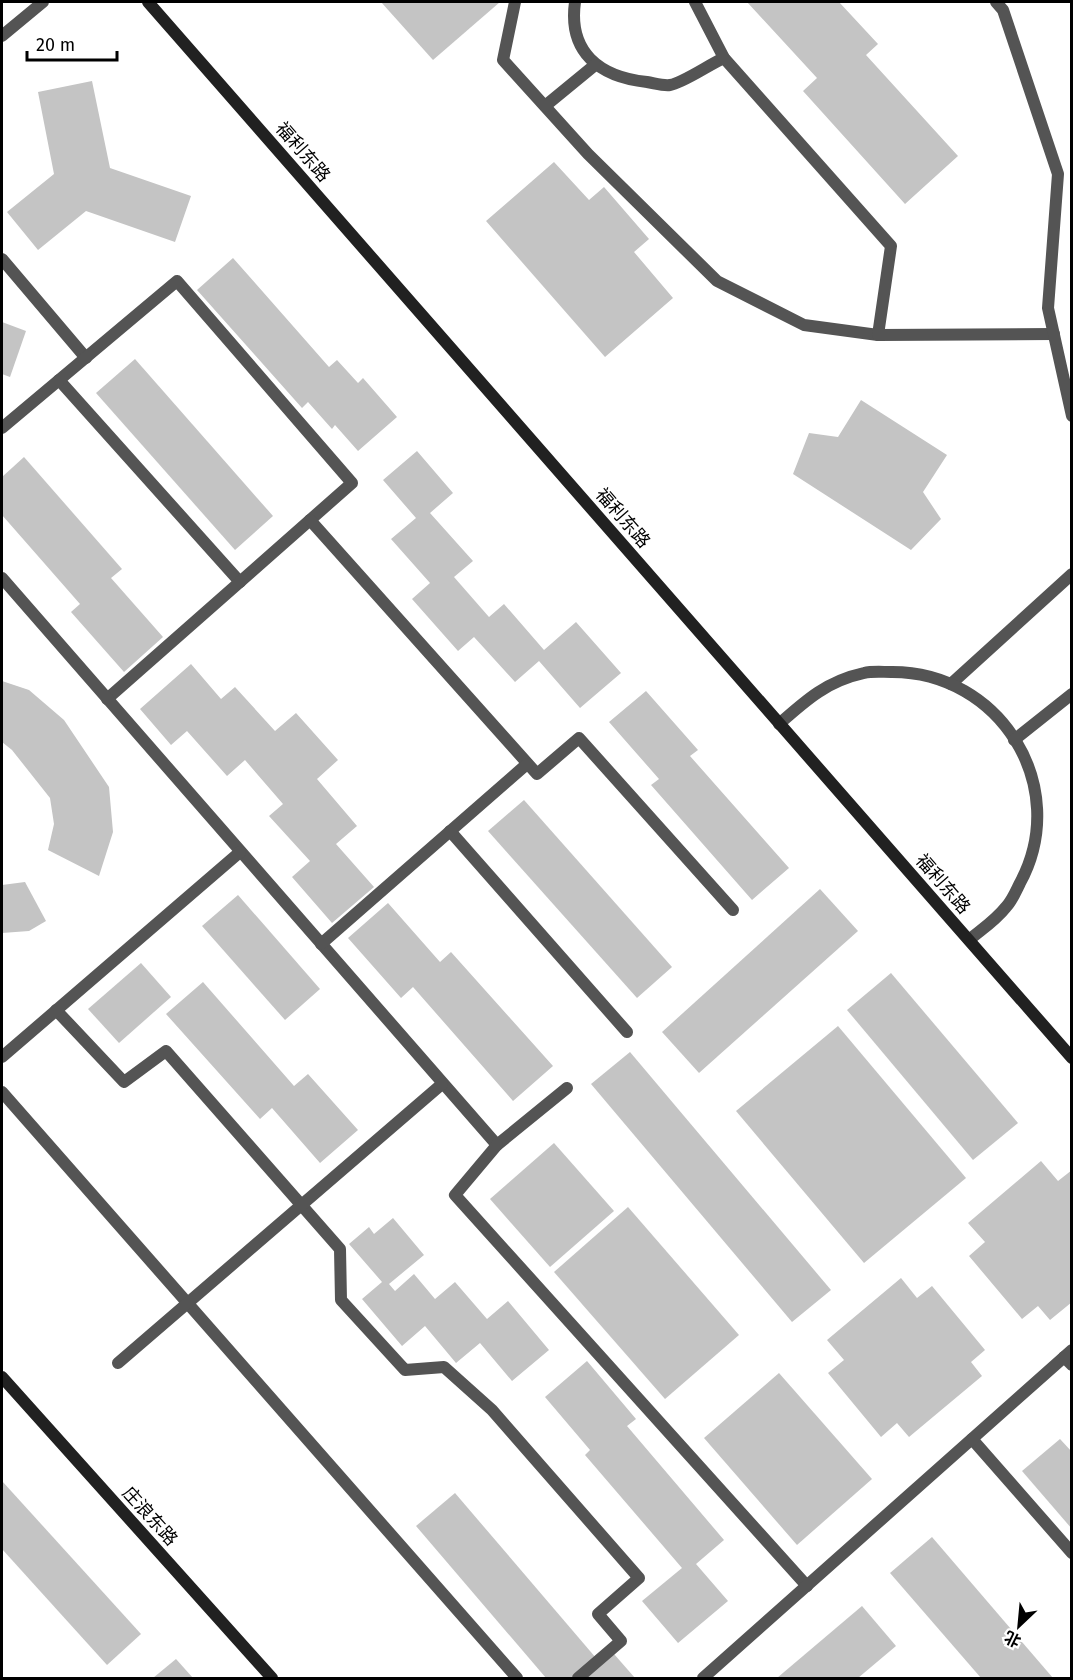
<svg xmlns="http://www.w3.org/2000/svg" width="1073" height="1680" viewBox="0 0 1073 1680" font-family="'Fira Sans','Noto Sans SC',sans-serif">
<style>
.building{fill:#c4c4c4}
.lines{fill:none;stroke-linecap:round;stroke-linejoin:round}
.lane{stroke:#545454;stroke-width:12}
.street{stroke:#545454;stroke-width:12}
.secondary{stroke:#212121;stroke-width:12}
.labels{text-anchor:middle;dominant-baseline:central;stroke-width:4.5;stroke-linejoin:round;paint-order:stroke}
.street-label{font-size:18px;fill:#000;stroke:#fff}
</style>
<rect width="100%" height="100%" fill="#fff"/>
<g class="building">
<path d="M381,2H500L433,60Z"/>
<path d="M747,2H839L878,44L866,55L958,156L905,204L803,91L817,78Z"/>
<path d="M92,81L110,168L191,196L175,242L86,211L38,250L7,212L54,174L38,92Z"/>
<path d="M554,162L589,200L604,187L649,239L634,252L673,298L605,357L486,221Z"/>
<path d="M233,258L329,367L337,360L358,383L363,378L397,417L358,451L335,425L332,429L308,402L302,408L197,290Z"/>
<path d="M2,322L26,331L10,377L2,374Z"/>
<path d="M135,359L273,516L235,550L96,393Z"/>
<path d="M861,400L947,455L923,492L941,519L911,550L793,474L809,433L838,437Z"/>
<path d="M417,451L453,493L430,513L473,561L454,577L489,617L504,604L544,650L576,622L621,673L580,708L539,661L515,682L474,637L458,651L412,599L430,583L391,539L416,518L383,480Z"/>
<path d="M24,457L122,569L111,578L163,637L124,672L71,612L80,604L2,515V477Z"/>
<path d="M191,664L221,699L235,687L275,731L296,713L338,760L317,779L357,826L336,844L374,887L332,923L292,877L310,861L269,816L283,804L245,760L227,776L187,731L171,745L140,709Z"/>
<path d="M2,681L29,690L64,720L109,787L113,832L99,876L48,850L54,824L50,798L12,750L2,742Z"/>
<path d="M646,691L698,750L690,756L789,868L752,900L651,785L659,779L609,722Z"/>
<path d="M524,800L672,967L637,998L488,831Z"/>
<path d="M25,882L46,921L29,931L2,933V885Z"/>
<path d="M820,889L858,931L699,1073L662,1032Z"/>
<path d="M238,895L320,989L285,1020L202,926Z"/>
<path d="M388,903L440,962L451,952L553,1066L513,1101L413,987L401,998L348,938Z"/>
<path d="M141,963L171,997L119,1043L88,1009Z"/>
<path d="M891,973L1018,1123L973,1160L847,1010Z"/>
<path d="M203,982L294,1086L308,1074L358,1130L320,1163L272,1108L260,1119L166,1014Z"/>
<path d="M838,1026L966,1178L864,1263L736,1111Z"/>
<path d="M630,1052L831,1290L792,1322L591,1084Z"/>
<path d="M554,1143L614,1211L550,1267L490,1199Z"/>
<path d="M1041,1161L1058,1181L1072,1170V1302L1050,1320L1038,1306L1022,1319L969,1256L985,1242L968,1223Z"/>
<path d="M628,1207L739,1335L665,1399L554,1272Z"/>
<path d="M393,1218L424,1255L389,1284L395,1291L414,1274L435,1299L455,1282L487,1319L508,1301L549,1350L512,1381L480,1343L456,1363L425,1326L402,1346L362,1299L382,1282L349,1244L369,1227L374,1234Z"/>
<path d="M901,1278L917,1298L932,1286L985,1350L971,1362L982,1376L909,1437L897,1423L881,1437L828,1373L844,1360L827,1340Z"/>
<path d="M587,1361L636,1419L627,1426L724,1540L696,1564L728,1601L678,1643L642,1601L682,1568L585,1455L590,1450L545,1397Z"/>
<path d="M779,1373L872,1479L797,1545L704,1438Z"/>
<path d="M1060,1439L1072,1452V1529L1022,1471Z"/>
<path d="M2,1481L141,1634L107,1665L2,1549Z"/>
<path d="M455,1493L596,1658L571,1678H546L416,1526Z"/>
<path d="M932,1537L1053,1678H981L890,1573Z"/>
<path d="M862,1606L896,1646L858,1678H777Z"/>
<path d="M614,1654L635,1678H585Z"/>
<path d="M176,1659L193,1678H153Z"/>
</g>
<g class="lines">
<g class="lane">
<path d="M2,259L86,358"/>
<path d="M59,380L240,582"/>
<path d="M2,428L177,281L352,483L107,699"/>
<path d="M310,520L537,774L579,738L733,910"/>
<path d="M2,578L497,1145L567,1088"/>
<path d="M450,831L627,1032"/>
<path d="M321,944L527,764"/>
<path d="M56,1010L124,1082L166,1051L340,1249L341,1300L405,1370L444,1367L492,1410L639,1578L598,1614L621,1641L578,1678"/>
<path d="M2,1057L240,852"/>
<path d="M2,1092L517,1678"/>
<path d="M497,1145L455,1195L807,1586"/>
<path d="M1064,1357L1072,1365"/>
<path d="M118,1363L442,1084"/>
<path d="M972,1439L1072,1553"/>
</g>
<g class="street">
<path d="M515,2L503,60L588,154L717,281L804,325L878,335"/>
<path d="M575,2C568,52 599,77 647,82C654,83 663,86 670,85C683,83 710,64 724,58"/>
<path d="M695,2L724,58L891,246L878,335L1054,334"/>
<path d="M996,2L1003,10L1058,174L1048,308L1072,416"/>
<path d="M2,36L43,2"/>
<path d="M545,106L595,65"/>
<path d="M951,684L1072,574"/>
<path d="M779,724C806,700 827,681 864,673C872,671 882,672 891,672C1000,671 1072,787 1020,883C1016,891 1012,901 1006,907C996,920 981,930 969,940"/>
<path d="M1014,740L1072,694"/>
<path d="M703,1678L1072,1350"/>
</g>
<g class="secondary">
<path d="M148,2L1072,1058"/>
<path d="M2,1377L272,1678"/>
</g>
</g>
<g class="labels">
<g class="street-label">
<text transform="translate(303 152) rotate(49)">福利东路</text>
<text transform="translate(623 518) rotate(49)">福利东路</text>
<text transform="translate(943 884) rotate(49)">福利东路</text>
<text transform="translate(150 1516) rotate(48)">庄浪东路</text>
</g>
</g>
<rect width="1073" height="1680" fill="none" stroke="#000000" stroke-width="6"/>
<g transform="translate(1019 1626) rotate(206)" stroke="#ffffff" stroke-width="4.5" paint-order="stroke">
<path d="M0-4.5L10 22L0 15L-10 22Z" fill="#000000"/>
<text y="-9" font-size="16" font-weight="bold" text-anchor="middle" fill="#000000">北</text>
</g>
<path d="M27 51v9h90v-9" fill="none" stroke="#000000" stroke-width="3"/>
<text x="36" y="51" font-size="18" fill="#000000" stroke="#ffffff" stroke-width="4.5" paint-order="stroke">20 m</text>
</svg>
